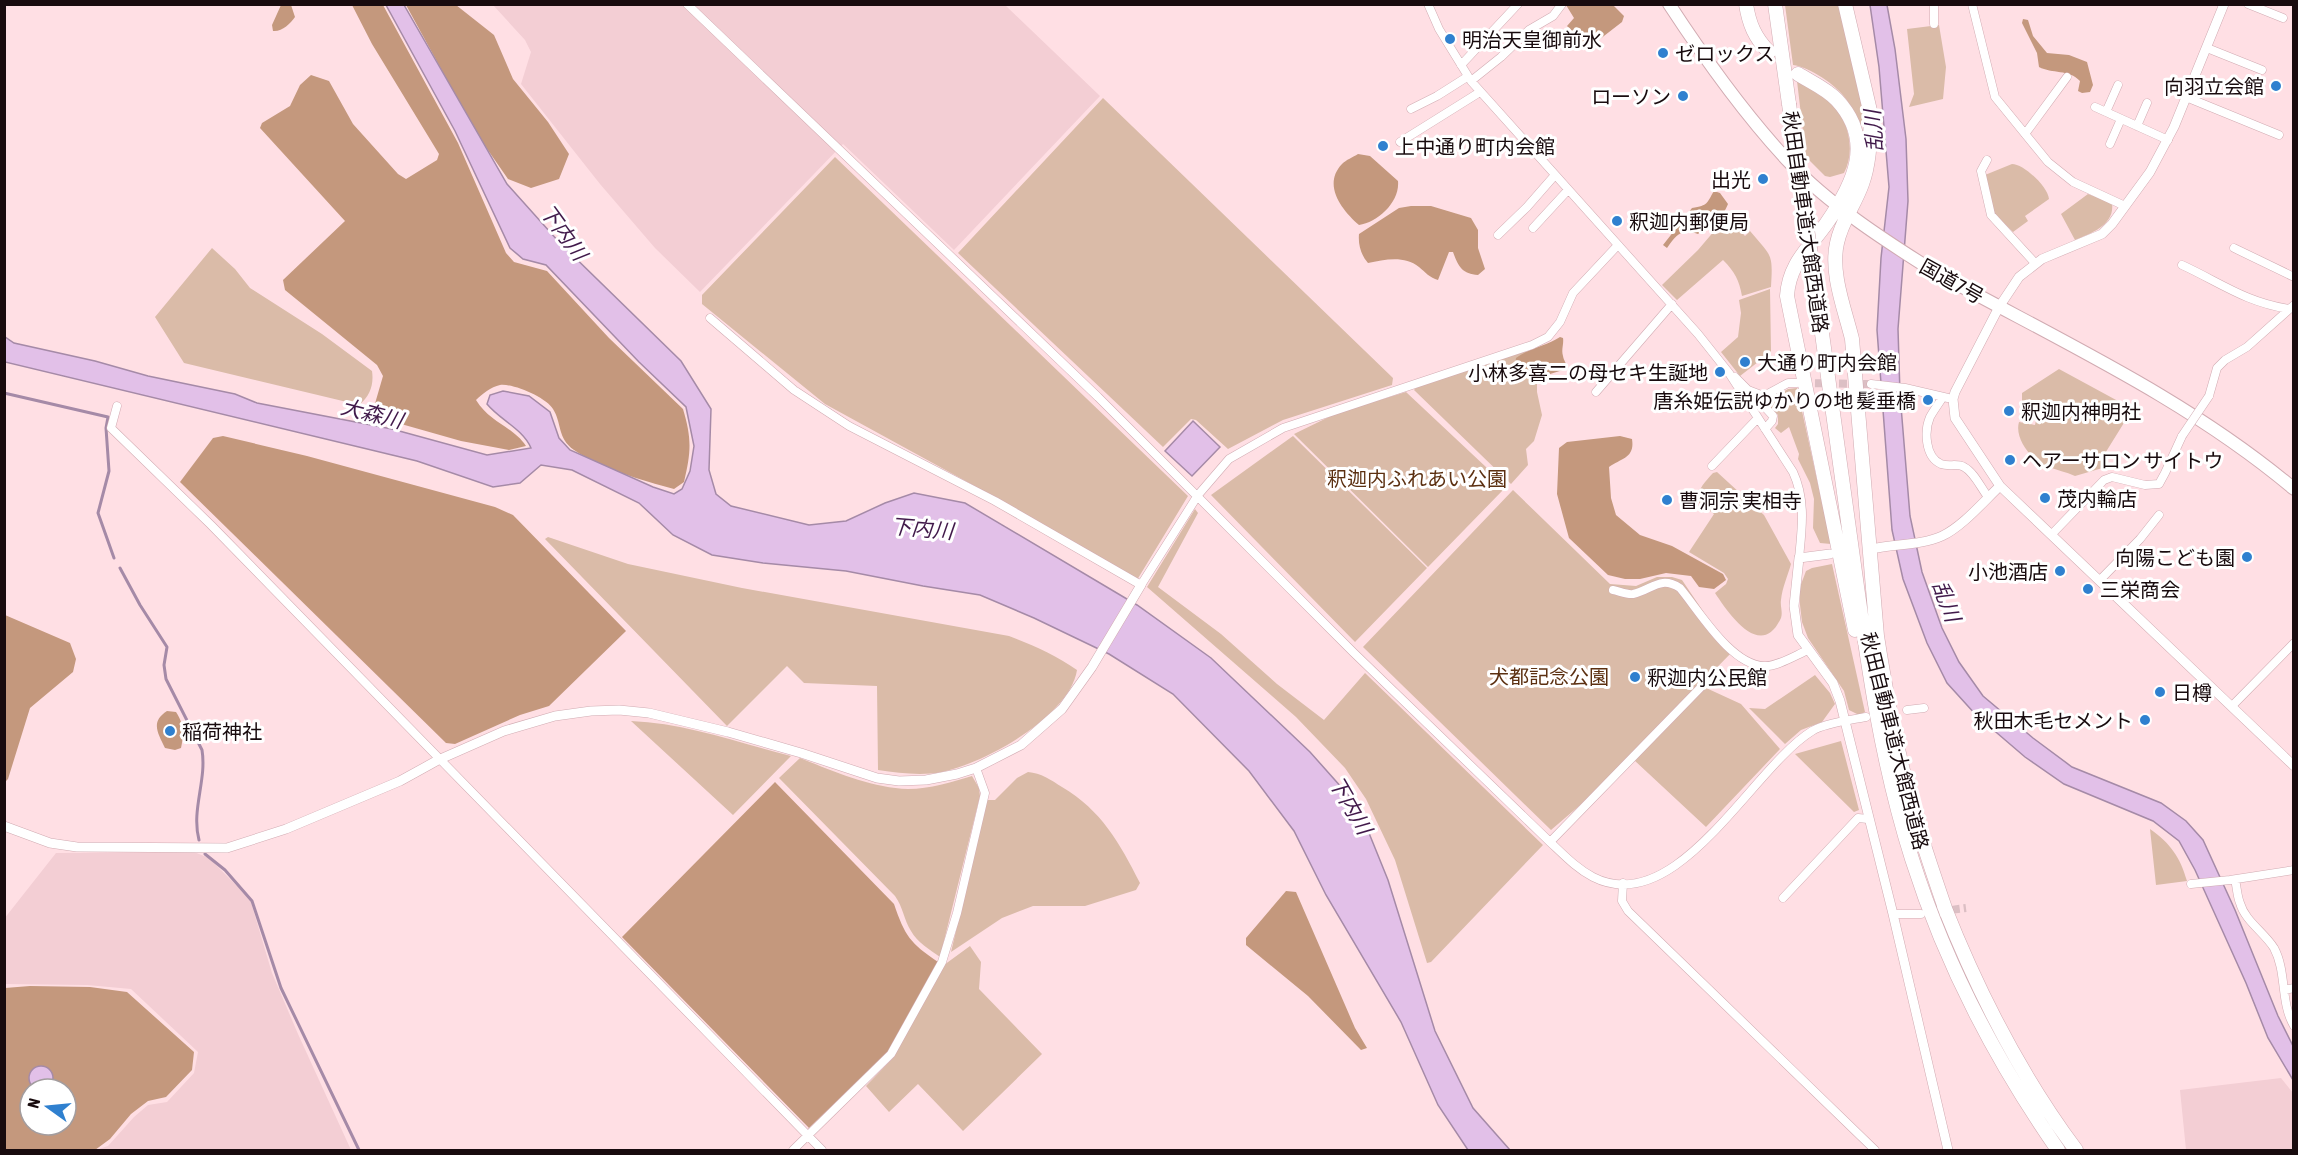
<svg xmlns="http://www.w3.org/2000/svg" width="2298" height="1155" viewBox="0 0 2298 1155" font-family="'Asap Condensed','Noto Sans JP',sans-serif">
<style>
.built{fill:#f3ced4}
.green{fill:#dabba8}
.forest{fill:#c4987d;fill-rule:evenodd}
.water{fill:#e2c0e8;stroke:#a58aa7;stroke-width:1.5}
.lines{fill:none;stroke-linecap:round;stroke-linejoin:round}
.stream{stroke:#a58aa7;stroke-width:3}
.minor-tunnel{stroke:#dcbfc4;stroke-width:8;stroke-dasharray:8 4;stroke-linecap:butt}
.minor-casing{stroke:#d1abb2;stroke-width:9}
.tertiary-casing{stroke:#d1abb2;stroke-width:10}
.trunk-casing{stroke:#d1abb2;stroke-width:14}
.motorway-casing{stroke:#d1abb2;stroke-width:15}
.minor{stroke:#fff;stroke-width:8}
.tertiary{stroke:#fff;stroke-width:9}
.trunk{stroke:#fff;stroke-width:12}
.motorway{stroke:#fff;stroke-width:14}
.minor-bridge-casing{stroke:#d1abb2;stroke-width:9;stroke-linecap:butt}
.motorway-bridge-casing{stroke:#d1abb2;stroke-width:15;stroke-linecap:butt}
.minor-bridge{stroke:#fff;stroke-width:8}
.motorway-bridge{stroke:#fff;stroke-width:14}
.poi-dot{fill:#2f80cf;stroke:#fff;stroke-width:2}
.labels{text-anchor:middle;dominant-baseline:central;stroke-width:6;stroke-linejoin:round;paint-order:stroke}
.poi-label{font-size:20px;fill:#180b0e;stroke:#fff;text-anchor:start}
.street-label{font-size:20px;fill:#180b0e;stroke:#fff}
.park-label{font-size:20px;fill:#5c3011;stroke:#fff}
.water-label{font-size:21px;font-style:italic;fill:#41194a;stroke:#fff}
</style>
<rect width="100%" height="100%" fill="#ffdfe4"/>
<path class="built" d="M493,5H1005L1100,96L954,250L843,144L700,292L655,248L600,184L521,84L531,52L525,40Z
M194,852L209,858L250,899L272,973L298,1034L351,1150H96L108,1146L134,1117L148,1105L167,1102L194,1073L198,1052L131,989L87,985L5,984L4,919L56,853Z
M2281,1078L2293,1093V1150H2186L2180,1090Z"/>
<path class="green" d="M1785,5H1838L1862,104L1864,125H1860C1856,117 1852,107 1846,99C1836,85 1810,67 1793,65Z
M1939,25L1946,67L1943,99L1909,107L1914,94L1907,29Z
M1797,81C1807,87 1818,92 1827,98C1847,115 1857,149 1844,173L1830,177L1825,176L1806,157Z
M1103,98L1393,378L1392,385L1283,420L1228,449L1196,420L1191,419L1163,447L958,253Z
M835,157L1188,496L1137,580L982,490L825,404L702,304V295Z
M2012,164C2024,164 2048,187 2049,199L2025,216L2028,221L2013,232L1991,211L1985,175Z
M2088,194L2112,203C2115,225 2092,233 2075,240L2061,214Z
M1727,216L1745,236L1750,231C1772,257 1773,253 1771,287L1742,296C1739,280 1735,272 1723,260L1677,300L1662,285L1698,250Z
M212,248L235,269L250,288L322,334L372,371C374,384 370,396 360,404L347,402L184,363L155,317Z
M1770,289L1771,352L1740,376L1721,352L1738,337L1741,313L1739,300Z
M1526,351L1537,359V392L1542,415L1534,441L1526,449L1528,465L1511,484L1414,390L1418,385Z
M2059,369L2129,407L2127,418L2104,455L2106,467L2075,476C2066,472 2057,470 2048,467C2032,461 2014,439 2019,422L2035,425L2038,411L2022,407V393Z
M1797,388L1831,544L1820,543L1813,528L1814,499L1810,483L1798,459L1799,454L1789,427L1781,433L1775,428L1778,424V415L1767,404L1768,401L1788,389Z
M1406,392L1503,483V490L1428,567L1294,434L1337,413Z
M1293,436L1427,568L1355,642L1211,495Z
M1717,472L1764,515L1791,564C1788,575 1782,588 1781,600C1780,606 1783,612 1781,618C1761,661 1729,614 1715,593L1726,584L1728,579L1724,573L1689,552L1714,514L1698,502C1697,489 1705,482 1713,473Z
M1513,490L1610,584L1636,586L1657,577H1672L1682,580L1709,620L1734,650L1593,794L1551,830L1363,647Z
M1195,509L1198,513L1158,587L1221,634L1277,684L1324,720L1365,673L1543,845L1431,962L1427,963L1395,860L1366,799L1345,768L1296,717L1147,587Z
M548,537L628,564L742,588L1009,636C1033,645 1056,655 1077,670C1070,716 985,763 942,772C920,776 900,773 878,770L877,686L804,683L787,666L727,726L545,539Z
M1832,564L1865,712L1859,715L1849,710L1844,691L1808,638L1802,622L1800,605V587L1806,571L1812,568Z
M1815,675L1830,693L1835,704L1822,722L1801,730L1785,744L1749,708L1765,709Z
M1704,687L1741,704L1780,749L1706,827L1634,760Z
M631,721C685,723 739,743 791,756L733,815Z
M1841,741L1859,810L1854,812L1795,754Z
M800,758C833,771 871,788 908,789C930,789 952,782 972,776L979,788L980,796L940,957C930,950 917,942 911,931C904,920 903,907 895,896L779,778Z
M1028,772C1041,773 1051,780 1062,787C1102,811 1119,842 1140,883L1136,890L1085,906H1033L1002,918L951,952L987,800H995L1017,778Z
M2150,829C2171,844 2180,857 2187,881L2156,885Z
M970,946L981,962L979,989L1042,1054L963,1131L918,1084L889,1112L866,1086L893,1058L944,965Z"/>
<path class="forest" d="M281,5H291L295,17C290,24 282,32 273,31L272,25Z
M352,5H383L458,143L506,253L514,262L547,271L609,338L683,409C692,439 691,452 684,482L674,489C641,480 602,469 574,450C557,438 562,423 553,409C547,398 513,383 500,385C491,387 482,394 476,400C490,423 514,427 526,446L509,450L461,441L380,418L374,407L383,376L377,365L285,290L283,280L345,221L260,128L262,123L290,106L300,85L311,75L329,81L353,124L398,174L406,179L437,160L439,154L372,44Z
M406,5H456L494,35L513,79L548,122L569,154L559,179L531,188L508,179L476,133Z
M1566,5H1613L1624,16L1622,22L1591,46L1583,42L1567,26L1574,18Z
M2023,19L2028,20L2033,36L2047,53L2069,55L2087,62L2093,85L2090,92L2082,93L2078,91L2080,81C2069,69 2052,74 2039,67L2037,53L2022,23Z
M1358,154L1370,156L1398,181C1400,202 1378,222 1359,225C1342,210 1322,185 1342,164C1346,160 1353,157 1358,154Z
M1714,191L1720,193L1728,204C1722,220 1709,224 1698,234C1681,229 1677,234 1667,248L1663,245L1692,208C1709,205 1706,204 1714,191Z
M1411,206H1431L1471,218L1478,230V248L1485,269L1478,275C1462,274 1458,266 1453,252H1449L1438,280C1430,278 1425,272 1419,267C1404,255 1384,260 1368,263C1361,255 1358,245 1359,234L1399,208Z
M1560,337L1563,338C1564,344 1561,350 1563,356C1564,362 1567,362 1566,369L1547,375L1525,376L1515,364L1516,358C1529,348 1546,346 1560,337Z
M223,436L307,456L495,507L513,515L626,631L549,706L520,715L455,744L446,743L180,482L213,438Z
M1620,436L1632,439C1635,458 1622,458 1609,467L1611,498L1616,515L1640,535L1672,546L1723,574L1726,580L1714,589L1699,587L1691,576L1666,573L1640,579H1625L1608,575L1569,538L1557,494L1559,448L1567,442Z
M5,615L70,643L76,659L73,672L30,708L8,779L5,782Z
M167,711L176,712C184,724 184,734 181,748L175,750L165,748C158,733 150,722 167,711Z
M775,782L894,904C905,936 910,943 938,962L888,1052L809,1128L622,937Z
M1286,891L1296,892L1355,1028L1367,1048L1361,1050L1308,996L1246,945V938Z
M30,986L90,987L127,992L194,1052L192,1070L166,1097L148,1101L131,1114L110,1139L95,1150H5V988ZM30,1089H66V1125H30Z"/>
<path class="water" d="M386,5H404L507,184L559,242L681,361L711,409L709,470L716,494L731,506L809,525L846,521L885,503L914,493L965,503L1137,605L1211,658L1310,752L1358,806L1388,880L1435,1031L1473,1108L1510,1150H1468L1438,1105L1401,1022L1326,895L1294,831L1249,771L1173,694L1109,654L1034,618L980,595L923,586L846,571L763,563L712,555L673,535L639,503L572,470L541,465L520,483L493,487L417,461L5,362V337L14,343L95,361L148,376L235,394L257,403L392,429L487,455L531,448C523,429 500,420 487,404L490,395L503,391L529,396L550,412L559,438L570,450L653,487L674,494L682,489L690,471L694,446L686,407L639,362L546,265L523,259L510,248L455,131Z
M1870,5H1887L1895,49L1906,139L1908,201L1898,329L1900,394L1910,516L1922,572L1942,628L1959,662L1983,696L2033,738L2072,767L2161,803L2186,821L2203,840L2235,910L2278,1016L2293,1046V1080L2268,1038L2246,983L2195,870L2179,841L2153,821L2064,784L2025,757L1976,715L1947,683L1927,643L1903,579L1892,530L1877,330L1881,258L1889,187L1879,67Z
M1193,421L1220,447L1192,476L1165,451Z
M29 1078a12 12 0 1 1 24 0a12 12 0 1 1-24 0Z"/>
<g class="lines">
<path class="stream" d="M4,393L108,417L106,428L109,471L98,513L114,558
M120,568L140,605L167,647L164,665L166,679L202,750C207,780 191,810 199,840
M205,854L225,870L252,901L281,988L359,1150"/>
<path class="minor-tunnel" d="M1803,383L1871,384
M1928,913L1966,908"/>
<defs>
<path id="minor" d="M687,4L1098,397L1354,653L1550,842C1564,855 1576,868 1593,877C1677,920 1752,768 1812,731C1825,723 1851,720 1866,717
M1428,4L1439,29L1471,81L1698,334L1729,373L1793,472C1806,500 1802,528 1799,558
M1934,4V24
M1972,4L1995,97L2048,162L2073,182L2125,206
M2248,4L2283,18
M2207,48L2262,70
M1461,65L1518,4
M1471,81L1501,57L1529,30L1553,16L1562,4
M2186,97L2279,135
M2095,107L2168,140
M1411,109L1437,96L1467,77
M2106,112L2118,85
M2137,126L2147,103
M2025,134L2067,77
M1400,142L1480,92
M2110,144L2121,119
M1987,160L1981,171L1991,215L2035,263
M1533,228L1568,190
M1498,235L1527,207L1555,175
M2234,248L2294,277
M2182,265C2221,283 2245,302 2289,309
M710,318L794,390L849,426L995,501L1141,585L1198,495L1229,459L1283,428L1532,345L1548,337L1560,322L1573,293L1618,245
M1735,377L1748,390L1761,395L1764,406L1773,416L1772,421L1765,429
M1871,384L1905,388L1948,398
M1596,392L1672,304
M2209,396L2217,368L2225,360L2247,347L2294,305
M1762,397L1788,383H1797
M1943,397C1939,403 1934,410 1930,417C1924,431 1925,457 1941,464C1949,467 1957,463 1964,467C1974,472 1981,488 1988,497
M117,406L111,428L211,525L822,1150
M1712,466L1758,418
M2052,534L2104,480L2112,477L2145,485L2159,484L2165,473L2182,436
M2100,580L2140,539L2159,515
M1613,590C1619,591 1627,595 1633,594C1652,590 1660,575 1680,588C1700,612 1731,665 1764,666C1777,667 1796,655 1808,650
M2232,706L2294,643
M1907,710L1924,708
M1550,842L1706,682
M2235,880C2237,887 2237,896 2240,903C2245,921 2264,932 2274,948C2287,972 2280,1002 2294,1026
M1623,883L1622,901L1628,911L1875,1150
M2191,884L2230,880L2294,870
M1783,898L1858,818L1868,819
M1893,914H1921
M2284,990L2294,988
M793,1150L891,1054L942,962L957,913L985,793L976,768"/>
<path id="tertiary" d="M2224,4L2174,127L2150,172L2112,224L2102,234L2042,259L2019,277L1999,307L1955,392L1953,399L1955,418L2000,486L2294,766
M1877,548C1898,544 1922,545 1942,536C1962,527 1984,501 2000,486
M1830,554L1799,558L1794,606L1798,635L1833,683L1840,701L1893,914L1948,1150
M4,826L50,843L77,847L227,848L286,829L400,781L438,760L504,731L555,716L591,711L619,710L649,713L728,732L801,753L877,778L899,781L926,780L957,774L976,768L1021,745L1062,709L1092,667L1141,585"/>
<path id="trunk" d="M1669,4C1705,59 1744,114 1789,162C1828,204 1887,242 1935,272C2058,340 2186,398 2294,489"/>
<path id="motorway" d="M1746,4C1749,24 1755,38 1769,52
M1775,4L1789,104
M1845,4L1871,115C1870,138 1870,162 1862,184C1855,204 1841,222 1837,243C1830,273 1845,310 1852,339L1877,636C1887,700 1899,764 1918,826C1927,856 1937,885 1947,914
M1798,74C1811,82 1827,89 1837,100C1875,141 1854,184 1826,224C1808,249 1789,264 1787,296L1855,630
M1816,290C1829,382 1842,474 1854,565C1868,666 1881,761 1912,859C1945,963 1996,1061 2058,1150
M1944,906C1978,992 2020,1075 2076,1150"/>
</defs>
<use href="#minor" class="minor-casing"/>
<use href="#tertiary" class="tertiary-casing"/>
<use href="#trunk" class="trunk-casing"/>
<use href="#motorway" class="motorway-casing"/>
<use href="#minor" class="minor"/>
<use href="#tertiary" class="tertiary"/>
<use href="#trunk" class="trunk"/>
<use href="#motorway" class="motorway"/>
<defs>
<path id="minor-bridge" d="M2182,436L2209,396"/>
<path id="motorway-bridge" d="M1789,104L1816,290"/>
</defs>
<use href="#minor-bridge" class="minor-bridge-casing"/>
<use href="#motorway-bridge" class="motorway-bridge-casing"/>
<use href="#minor-bridge" class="minor-bridge"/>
<use href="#motorway-bridge" class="motorway-bridge"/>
</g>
<g class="poi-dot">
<circle cx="1450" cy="39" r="6"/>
<circle cx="1663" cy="53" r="6"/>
<circle cx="2276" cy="86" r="6"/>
<circle cx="1683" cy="96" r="6"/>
<circle cx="1383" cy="146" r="6"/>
<circle cx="1763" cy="179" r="6"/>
<circle cx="1617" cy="221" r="6"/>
<circle cx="1745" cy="362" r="6"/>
<circle cx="1720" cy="372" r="6"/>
<circle cx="1928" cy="400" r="6"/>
<circle cx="2009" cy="411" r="6"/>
<circle cx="2010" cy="460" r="6"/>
<circle cx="2045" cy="498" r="6"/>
<circle cx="1667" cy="500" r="6"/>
<circle cx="2247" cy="557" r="6"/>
<circle cx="2060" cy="571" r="6"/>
<circle cx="2088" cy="589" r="6"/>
<circle cx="1635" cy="677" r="6"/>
<circle cx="2160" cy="692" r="6"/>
<circle cx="2145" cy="720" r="6"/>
<circle cx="170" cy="731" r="6"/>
</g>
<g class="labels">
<g class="poi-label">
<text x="1462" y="39">明治天皇御前水</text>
<text x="1675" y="53">ゼロックス</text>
<text x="2264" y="86" text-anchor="end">向羽立会館</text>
<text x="1671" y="96" text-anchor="end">ローソン</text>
<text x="1395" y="146">上中通り町内会館</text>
<text x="1751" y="179" text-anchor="end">出光</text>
<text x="1629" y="221">釈迦内郵便局</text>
<text x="1757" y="362">大通り町内会館</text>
<text x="1708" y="372" text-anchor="end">小林多喜二の母セキ生誕地</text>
<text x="1916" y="400" text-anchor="end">唐糸姫伝説ゆかりの地 髪垂橋</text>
<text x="2021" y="411">釈迦内神明社</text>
<text x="2022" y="460">ヘアーサロン サイトウ</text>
<text x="2057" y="498">茂内輪店</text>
<text x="1679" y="500">曹洞宗 実相寺</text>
<text x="2235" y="557" text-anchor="end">向陽こども園</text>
<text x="2048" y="571" text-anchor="end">小池酒店</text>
<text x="2100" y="589">三栄商会</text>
<text x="1647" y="677">釈迦内公民館</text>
<text x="2172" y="692">日樽</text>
<text x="2133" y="720" text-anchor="end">秋田木毛セメント</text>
<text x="182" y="731">稲荷神社</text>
</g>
<g class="street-label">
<text transform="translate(1806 222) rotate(82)">秋田自動車道;大館西道路</text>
<text transform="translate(1952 281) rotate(29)">国道7号</text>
<text transform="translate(1895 741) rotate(76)">秋田自動車道;大館西道路</text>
</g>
<g class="park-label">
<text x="1417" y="478">釈迦内ふれあい公園</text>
<text x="1549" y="676">犬都記念公園</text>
</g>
<g class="water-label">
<text transform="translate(1873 131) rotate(-94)">乱川</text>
<text transform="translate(564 232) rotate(54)">下内川</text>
<text transform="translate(372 413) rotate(14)">大森川</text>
<text transform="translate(922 528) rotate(5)">下内川</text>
<text transform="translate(1947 601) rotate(69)">乱川</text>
<text transform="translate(1351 805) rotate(60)">下内川</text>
</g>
</g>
<rect width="2298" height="1155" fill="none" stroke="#180b0e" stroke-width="12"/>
<g transform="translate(48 1107) rotate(285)"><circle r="28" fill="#ffffff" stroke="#a39d9f" stroke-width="1.5"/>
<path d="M0-4.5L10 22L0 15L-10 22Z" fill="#2f80cf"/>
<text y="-9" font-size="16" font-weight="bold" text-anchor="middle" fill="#180b0e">N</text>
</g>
</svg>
